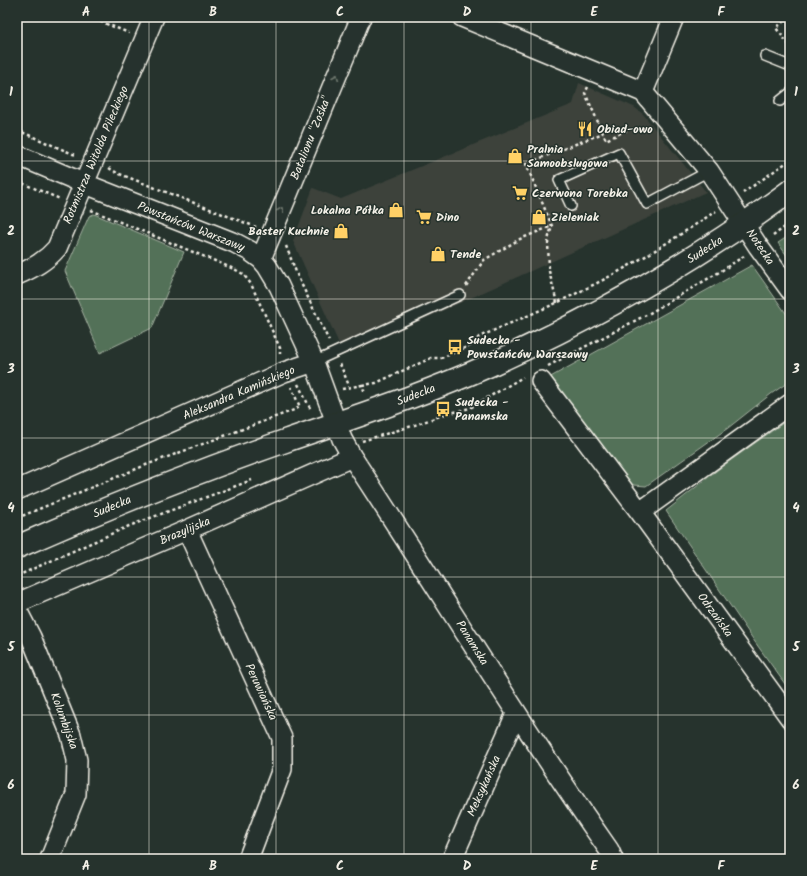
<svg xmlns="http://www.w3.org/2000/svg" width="807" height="876" viewBox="0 0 807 876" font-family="Kalam,sans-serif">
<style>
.built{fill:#3c423b}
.green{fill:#537159;stroke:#a4b1a0}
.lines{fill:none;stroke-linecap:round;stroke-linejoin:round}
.lane-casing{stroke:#f4f1e8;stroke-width:12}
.street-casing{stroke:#f4f1e8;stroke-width:22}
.secondary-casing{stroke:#f4f1e8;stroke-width:25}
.path{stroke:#f4f1e8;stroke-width:2.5;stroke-dasharray:3 3;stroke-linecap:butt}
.lane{stroke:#26332d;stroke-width:9}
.street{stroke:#26332d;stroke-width:19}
.secondary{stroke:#26332d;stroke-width:22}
.oneway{stroke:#6e766e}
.grid{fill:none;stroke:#f4f1e8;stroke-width:1;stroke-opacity:0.55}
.labels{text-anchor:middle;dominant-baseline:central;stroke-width:3;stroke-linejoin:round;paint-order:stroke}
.poi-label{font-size:12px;font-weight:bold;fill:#f4f1e8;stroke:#26332d;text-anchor:start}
.street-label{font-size:12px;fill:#f4f1e8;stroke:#26332d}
.neatline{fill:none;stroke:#f4f1e8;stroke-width:1.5}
.grid-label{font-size:13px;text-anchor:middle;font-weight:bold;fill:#f4f1e8}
</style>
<rect width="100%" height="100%" fill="#26332d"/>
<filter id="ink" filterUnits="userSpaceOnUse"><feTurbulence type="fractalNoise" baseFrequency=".025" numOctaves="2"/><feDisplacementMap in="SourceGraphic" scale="8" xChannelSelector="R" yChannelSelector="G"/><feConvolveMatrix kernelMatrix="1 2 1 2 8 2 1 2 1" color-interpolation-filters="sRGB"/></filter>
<g filter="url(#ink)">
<path class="built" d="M579,83L634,107L643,114L706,192L344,355L293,241L313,188L341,199L573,104Z"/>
<path class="green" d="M94,214L184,252L152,328L100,353L65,271L89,216Z
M790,235V260L778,243Z
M752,265L790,319V381L771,394L728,428L646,486L623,484L547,379Z
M790,418V691L755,642L666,511L720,468Z"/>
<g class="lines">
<defs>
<path id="lane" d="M765,56L790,66
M780,101L790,93
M571,206L559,180L619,153L647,204L709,171
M314,362L460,295"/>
<path id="street" d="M462,17L643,92L709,171L758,246L790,290
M643,92L674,17
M17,155L83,183L235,243L250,251L261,259L267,266L279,286L314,362L342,439L352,457C438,588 519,722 609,850L613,859
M261,259L361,17
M17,275C33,268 46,261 57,248L154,17
M541,381L640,512
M790,404L640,512L790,718
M17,490L284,372L314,362
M187,530L282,738V769L248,859
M17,603L187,530L352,457
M17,610L31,637L71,735L77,760L76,794L50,859
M452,859L516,714"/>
<path id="secondary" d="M17,547C105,508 194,473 285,441C354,417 423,395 490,365C596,317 697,260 790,191"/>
</defs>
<use href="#lane" class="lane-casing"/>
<use href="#street" class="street-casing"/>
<use href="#secondary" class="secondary-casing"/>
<path class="path" d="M89,17L129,33
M789,17L776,28L790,46
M588,87L585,93L606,140L629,129
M17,130L73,154L78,155
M109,168L117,173L256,227
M17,181L60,199
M743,193L790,160
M91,210L215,261L236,270L243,274L251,284L280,348V354
M773,236L790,223
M286,246L298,277L329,341
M466,286L484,260L520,239L552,226
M557,303L549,271L548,240L552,226L526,164L603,133
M340,364L350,388
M548,366L648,314L721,271L744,256
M298,384L311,410
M362,385L376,383L431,358H441L472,345L479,337C515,321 552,306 587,288C632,266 674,239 716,211
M342,389L362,385L365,393
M362,441L412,426L443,415L470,408L523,377
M17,518L146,465L294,410L300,407L291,387
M17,576L129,526L252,480"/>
<use href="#lane" class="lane"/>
<use href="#street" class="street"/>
<use href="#secondary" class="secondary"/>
</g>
<defs><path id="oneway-chevron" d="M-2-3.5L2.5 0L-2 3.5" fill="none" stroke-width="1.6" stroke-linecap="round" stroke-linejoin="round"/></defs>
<g class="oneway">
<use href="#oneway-chevron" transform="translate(336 77) rotate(-67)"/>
<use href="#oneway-chevron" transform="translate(281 210) rotate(-68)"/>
</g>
</g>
<path class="grid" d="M149,17V859M276,17V859M404,17V859M531,17V859M658,17V859M17,161H790M17,299H790M17,438H790M17,577H790M17,715H790"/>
<defs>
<symbol id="restaurant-bare" viewBox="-9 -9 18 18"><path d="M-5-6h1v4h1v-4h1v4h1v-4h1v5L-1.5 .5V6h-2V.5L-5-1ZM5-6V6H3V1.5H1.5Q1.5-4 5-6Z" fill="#ffd166" stroke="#26332d" stroke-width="2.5" paint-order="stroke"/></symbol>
<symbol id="shop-bare" viewBox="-9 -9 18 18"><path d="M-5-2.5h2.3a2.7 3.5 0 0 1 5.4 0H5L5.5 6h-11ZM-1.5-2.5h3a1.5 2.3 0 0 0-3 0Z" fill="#ffd166" stroke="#26332d" stroke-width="2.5" paint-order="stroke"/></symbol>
<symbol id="supermarket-bare" viewBox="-9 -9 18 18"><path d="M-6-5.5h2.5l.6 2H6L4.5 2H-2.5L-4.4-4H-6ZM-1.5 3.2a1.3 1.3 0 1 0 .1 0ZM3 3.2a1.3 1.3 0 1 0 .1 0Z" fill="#ffd166" stroke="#26332d" stroke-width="2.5" paint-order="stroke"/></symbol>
<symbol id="bus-bare" viewBox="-9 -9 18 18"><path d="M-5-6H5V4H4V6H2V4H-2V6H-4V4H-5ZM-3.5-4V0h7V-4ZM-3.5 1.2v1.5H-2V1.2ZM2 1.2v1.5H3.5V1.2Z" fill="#ffd166" stroke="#26332d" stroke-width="2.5" paint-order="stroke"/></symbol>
</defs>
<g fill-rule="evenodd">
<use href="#restaurant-bare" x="574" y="118" width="22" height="22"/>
<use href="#shop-bare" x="504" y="145" width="22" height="22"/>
<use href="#supermarket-bare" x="509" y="182" width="22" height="22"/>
<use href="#shop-bare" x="385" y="199" width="22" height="22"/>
<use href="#supermarket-bare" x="413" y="206" width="22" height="22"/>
<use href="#shop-bare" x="528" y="206" width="22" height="22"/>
<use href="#shop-bare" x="330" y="220" width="22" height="22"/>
<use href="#shop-bare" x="427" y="243" width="22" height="22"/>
<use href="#bus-bare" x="444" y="336" width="22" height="22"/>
<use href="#bus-bare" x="432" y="398" width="22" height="22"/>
</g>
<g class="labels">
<g class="poi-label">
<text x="597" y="129">Obiad-owo</text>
<text x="527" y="149">Pralnia<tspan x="527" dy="14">Samoobslugowa</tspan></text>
<text x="532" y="193">Czerwona Torebka</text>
<text x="384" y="210" text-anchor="end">Lokalna Półka</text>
<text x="436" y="217">Dino</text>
<text x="551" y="217">Zieleniak</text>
<text x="329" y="231" text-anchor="end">Baster Kuchnie</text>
<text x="450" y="254">Tende</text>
<text x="467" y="340">Sudecka -<tspan x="467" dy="14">Powstańców Warszawy</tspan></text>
<text x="455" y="402">Sudecka -<tspan x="455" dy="14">Panamska</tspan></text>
</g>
<g class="street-label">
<text transform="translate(311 138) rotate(-68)">Batalionu "Zośka"</text>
<text transform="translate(96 155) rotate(-67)">Rotmistrza Witolda Pileckiego</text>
<text transform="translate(191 227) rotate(22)">Powstańców Warszawy</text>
<text transform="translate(760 247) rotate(56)">Notecka</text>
<text transform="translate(705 250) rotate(-33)">Sudecka</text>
<text transform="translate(239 393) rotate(-23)">Aleksandra Kamińskiego</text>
<text transform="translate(416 395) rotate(-21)">Sudecka</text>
<text transform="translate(112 507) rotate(-23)">Sudecka</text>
<text transform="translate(185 531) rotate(-23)">Brazylijska</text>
<text transform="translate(715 615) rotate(54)">Odrzańska</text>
<text transform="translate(472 643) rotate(58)">Panamska</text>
<text transform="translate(261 692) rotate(65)">Peruwiańska</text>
<text transform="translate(64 721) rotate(70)">Kolumbijska</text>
<text transform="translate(484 786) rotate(-66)">Meksykańska</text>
</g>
</g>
<rect width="807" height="876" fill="none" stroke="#26332d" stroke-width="44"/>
<rect x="22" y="22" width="763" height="832" class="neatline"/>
<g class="grid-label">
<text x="86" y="16">A</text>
<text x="213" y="16">B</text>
<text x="340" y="16">C</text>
<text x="467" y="16">D</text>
<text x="594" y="16">E</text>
<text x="721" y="16">F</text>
<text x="11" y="96">1</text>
<text x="796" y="96">1</text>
<text x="11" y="235">2</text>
<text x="796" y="235">2</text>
<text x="11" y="373">3</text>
<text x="796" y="373">3</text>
<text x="11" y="512">4</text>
<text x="796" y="512">4</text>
<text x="11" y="651">5</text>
<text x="796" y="651">5</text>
<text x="11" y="789">6</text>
<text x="796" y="789">6</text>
<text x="86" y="870">A</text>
<text x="213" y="870">B</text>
<text x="340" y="870">C</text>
<text x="467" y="870">D</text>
<text x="594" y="870">E</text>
<text x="721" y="870">F</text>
</g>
</svg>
